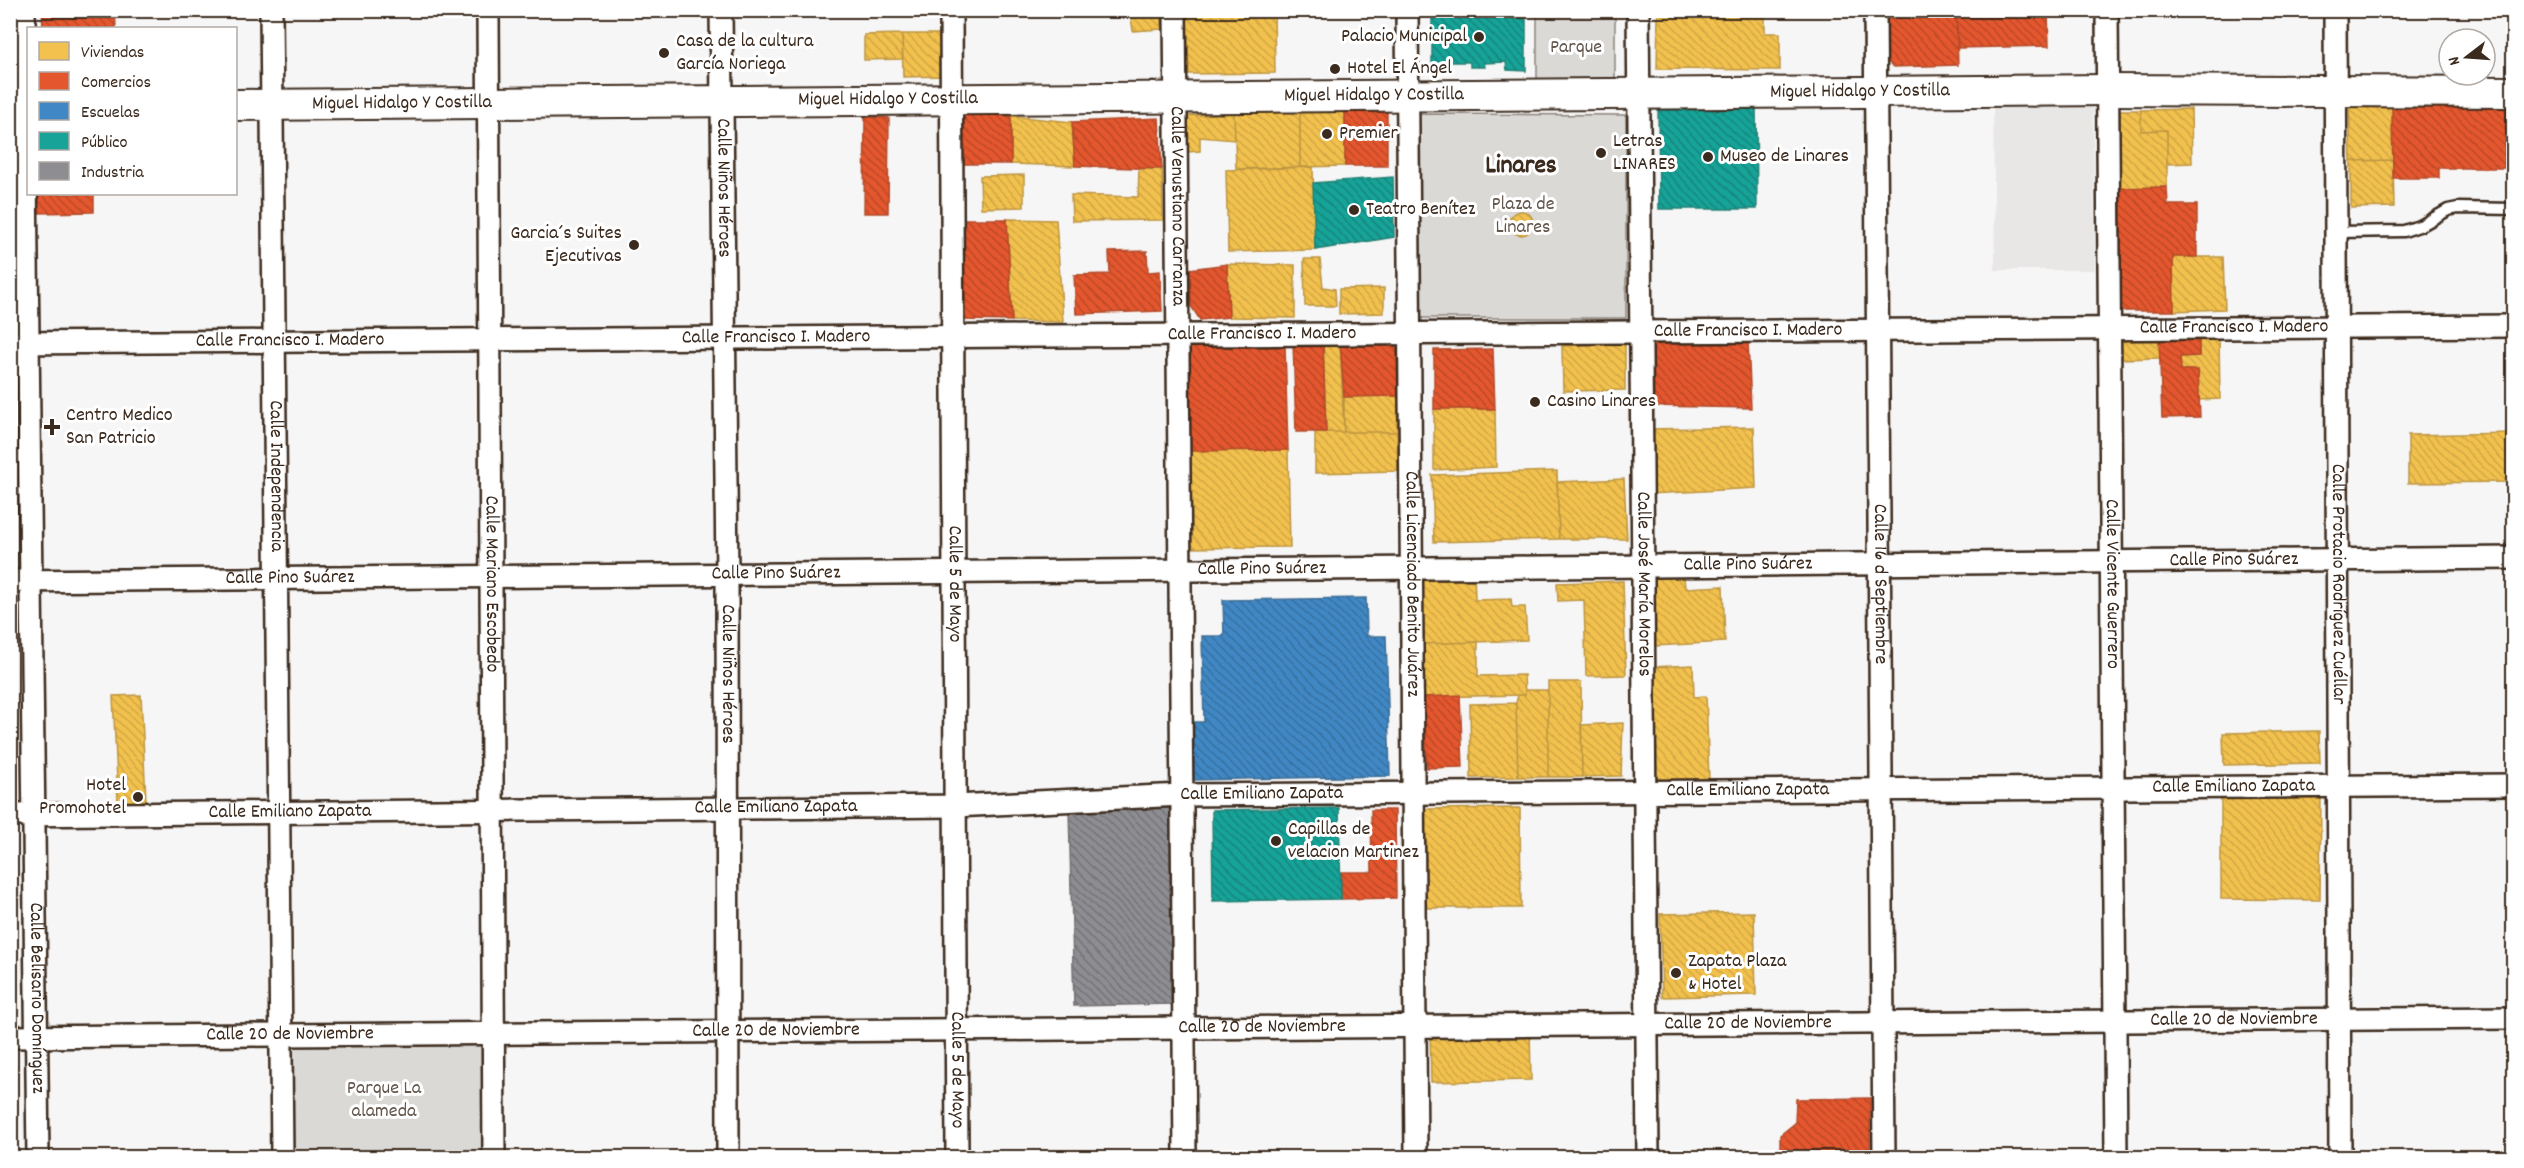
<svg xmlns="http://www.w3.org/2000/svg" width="2524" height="1168" viewBox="0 0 2524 1168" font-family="Dekko,sans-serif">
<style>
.built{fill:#e9e7e6}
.green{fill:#dbd9d6;stroke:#8b827a;stroke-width:1.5}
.homes{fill:url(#homes-back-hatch);stroke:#bb9440;stroke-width:1.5}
.shops{fill:url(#shops-back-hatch);stroke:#b14a29;stroke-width:1.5}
.schools{fill:url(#schools-back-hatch);stroke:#3e6c93;stroke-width:1.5}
.public{fill:url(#public-back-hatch);stroke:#227f73;stroke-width:1.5}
.industry{fill:url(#industry-back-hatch);stroke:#746f6f;stroke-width:1.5}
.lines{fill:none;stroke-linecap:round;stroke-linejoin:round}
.lane-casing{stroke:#3b2a1e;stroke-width:15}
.street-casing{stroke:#3b2a1e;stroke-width:26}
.secondary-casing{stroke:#3b2a1e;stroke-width:34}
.lane{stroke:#fff;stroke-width:10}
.street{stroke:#fff;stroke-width:21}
.secondary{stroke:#fff;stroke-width:30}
.poi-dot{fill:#3b2a1e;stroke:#fff;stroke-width:2}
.labels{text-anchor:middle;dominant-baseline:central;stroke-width:6;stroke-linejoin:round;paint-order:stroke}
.poi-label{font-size:20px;fill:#3b2a1e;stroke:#fff;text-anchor:start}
.park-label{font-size:20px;fill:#63564c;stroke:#fff}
.street-label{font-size:20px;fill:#3b2a1e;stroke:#fff}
.district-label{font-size:26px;font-weight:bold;fill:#3b2a1e;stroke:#fff}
</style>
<defs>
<pattern id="homes-back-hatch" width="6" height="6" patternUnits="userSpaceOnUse" patternTransform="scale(1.5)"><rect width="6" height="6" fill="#f2c14e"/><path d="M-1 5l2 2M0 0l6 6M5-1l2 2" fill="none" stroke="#d0a644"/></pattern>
<pattern id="shops-back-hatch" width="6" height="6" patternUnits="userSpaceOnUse" patternTransform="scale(1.5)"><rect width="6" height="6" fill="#e4572e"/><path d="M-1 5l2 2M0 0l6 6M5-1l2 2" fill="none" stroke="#ba4827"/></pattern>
<pattern id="schools-back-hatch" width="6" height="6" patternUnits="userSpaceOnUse" patternTransform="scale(1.5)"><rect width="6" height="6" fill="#3f88c5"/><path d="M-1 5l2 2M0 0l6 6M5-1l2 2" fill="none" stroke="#366f9f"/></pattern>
<pattern id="public-back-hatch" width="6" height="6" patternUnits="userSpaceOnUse" patternTransform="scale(1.5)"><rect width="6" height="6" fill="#17a398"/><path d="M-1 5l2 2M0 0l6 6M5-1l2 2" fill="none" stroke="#16857b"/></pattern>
<pattern id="industry-back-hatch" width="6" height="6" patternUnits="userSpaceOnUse" patternTransform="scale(1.5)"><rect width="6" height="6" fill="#8d8d92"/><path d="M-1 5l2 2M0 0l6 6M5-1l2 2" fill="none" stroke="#747377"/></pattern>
</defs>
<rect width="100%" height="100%" fill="#f7f6f6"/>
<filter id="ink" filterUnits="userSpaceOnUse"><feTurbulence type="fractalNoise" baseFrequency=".0167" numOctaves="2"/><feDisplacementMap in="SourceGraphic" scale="12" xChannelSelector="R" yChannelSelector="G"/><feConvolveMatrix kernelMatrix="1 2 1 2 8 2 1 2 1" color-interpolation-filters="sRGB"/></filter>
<g filter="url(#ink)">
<path class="built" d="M2093,103L2095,270H1995L1993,104Z"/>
<path class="green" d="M1537,11H1615V86L1537,85Z
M1419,114L1626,115V318H1419Z
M282,1042L484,1043L485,1157H284Z"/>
<path class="homes" d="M1130,10H1161L1162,29L1133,31Z
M1187,10H1274L1275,73L1189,74Z
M1658,13L1765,14V33H1780V70L1657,69Z
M902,34H943L944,76L903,77Z
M902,34L903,59L864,60V35Z
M2349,105H2392L2393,160L2351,161Z
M1300,108H1345V166L1300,167Z
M1300,108V167L1236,169L1234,113Z
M2191,109L2192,163L2167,164V130L2141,131V110Z
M2115,110H2141V131L2167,130V187L2116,188Z
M1234,113L1235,140L1200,137V151L1187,152L1185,116Z
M1011,116L1072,122L1075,166L1011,164Z
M2393,160L2394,207L2351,208V161Z
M1313,167L1315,250L1228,252L1226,170Z
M1139,169H1162L1163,220L1072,221L1071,195L1138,197Z
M1024,175V207L981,208L980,176Z
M1509 223a12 12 0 1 1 24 0a12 12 0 1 1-24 0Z
M1007,219L1056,220L1063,322L1012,321Z
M2173,257H2223L2225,309L2174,311Z
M1304,259H1320L1323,287L1335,289L1336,306H1305Z
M1227,264L1295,265V318L1229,317Z
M1384,288V313L1339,314V289Z
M2219,337L2220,399L2199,400L2198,370H2181L2180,357L2199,356V338Z
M2159,339L2160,358L2119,359V340Z
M1340,340L1344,432H1326L1323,341Z
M1625,343V390L1563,391L1562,346Z
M1398,396L1397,432H1344V397Z
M1434,409H1495L1496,467L1434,470Z
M1754,427L1756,488L1650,494L1649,429Z
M1315,432H1397L1398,471L1315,473Z
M2514,433V482L2408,483V435Z
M1288,450L1290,547L1189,548L1188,451Z
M1557,471L1559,539L1434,542L1432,475Z
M1624,479L1627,539H1559L1557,482Z
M1683,567L1685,588L1723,586L1725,642L1655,646L1650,568Z
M1474,571L1475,600L1511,599L1512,607H1525L1527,640L1422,644L1419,573Z
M1623,581L1626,675L1586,676L1584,600L1558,601L1557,583Z
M1478,642V676L1524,675L1525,695L1424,697L1422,644Z
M1693,665L1694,697L1706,696L1709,781L1655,783L1651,667Z
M1548,682H1581L1582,777H1548Z
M1525,690H1548V777H1518L1516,703L1518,695H1525Z
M141,695L146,801L118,802L113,696Z
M1516,703L1518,777L1471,778L1470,704Z
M1623,723L1621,776L1582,777L1581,725Z
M2319,731L2320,763L2224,765L2223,733Z
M2221,796L2321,797L2320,900L2221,899Z
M1520,808L1521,908H1425L1423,809Z
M1754,912L1756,995L1662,997L1660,914Z
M1530,1026L1531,1080L1431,1082L1430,1028Z"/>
<path class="shops" d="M42,10H115L116,28H43Z
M1886,10H1956L1958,65L1894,67L1885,60Z
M1956,10H2048L2049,46L1958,48Z
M2514,104V168H2439V178H2393L2392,105Z
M1345,108H1387V166H1345Z
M958,112L1011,116V164H958Z
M865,117L889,118L888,213H864Z
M1159,118L1162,169L1075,166L1072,122Z
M2167,187L2168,205H2197V257H2173L2174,311H2117L2116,188Z
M37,194H94V212L37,213Z
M962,219H1007L1012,321L963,320Z
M1147,251L1148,272L1160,271L1162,311L1076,314L1074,275L1110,274L1109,252Z
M1227,264L1229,317L1200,320L1191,306L1190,269Z
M2199,338V356L2180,357L2181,370H2198L2200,417L2162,418L2159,339Z
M1389,339L1397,349L1398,396L1344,397L1340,340Z
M1323,341L1326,432H1296L1293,342Z
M1748,341L1751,408L1651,406L1649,343Z
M1285,345L1288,450L1188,451L1187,346Z
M1493,349L1495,409H1434V350Z
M1460,695L1463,767L1427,768L1424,697Z
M1371,810H1395L1396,898L1341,899V872H1372Z
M1870,1098V1158H1780V1135L1795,1123L1796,1099Z"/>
<path class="schools" d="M1366,598L1367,636H1386L1390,776L1192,780L1190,722H1204L1202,636H1224L1223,600Z"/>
<path class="public" d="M1526,11V71L1507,70L1506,62L1484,63L1485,67H1470V62H1449V68H1432V12Z
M1756,105L1757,209H1659L1658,106Z
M1393,177L1394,237L1315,250L1313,183Z
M1339,808L1341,899L1213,901L1212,810Z"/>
<path class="industry" d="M1170,808L1175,1004L1074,1006L1069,810Z"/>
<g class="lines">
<defs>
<path id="lane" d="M2338,232L2404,231L2422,225L2448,210L2458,208L2514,209"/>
<g id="street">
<path id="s1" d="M24,10L38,1158"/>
<path id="s2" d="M271,10L282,1158"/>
<path id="s3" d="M488,10L494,1158"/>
<path id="s4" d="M721,10L727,575L728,1158"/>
<path id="s5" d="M951,10L957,1158"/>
<path id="s6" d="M1175,10L1185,1158"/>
<path id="s7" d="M1407,10L1416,1158"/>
<path id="s8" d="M1638,10L1648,1158"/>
<path id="s9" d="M1875,10L1884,1158"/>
<path id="s10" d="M2107,10L2116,1158"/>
<path id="s11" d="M2335,10L2340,1158"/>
<path id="s12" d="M10,343L2514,326"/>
<path id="s13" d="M10,581L2514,558"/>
<path id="s14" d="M10,815L955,806L1182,795L2514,785"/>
<path id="s15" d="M10,1037L2514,1018"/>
</g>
<g id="secondary">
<path d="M10,103H28"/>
<path id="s16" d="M236,105L2107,90L2514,92"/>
</g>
</defs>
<use href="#lane" class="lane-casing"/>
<use href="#street" class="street-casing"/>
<use href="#secondary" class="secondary-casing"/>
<use href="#lane" class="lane"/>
<use href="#street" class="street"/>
<use href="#secondary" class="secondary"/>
</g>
</g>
<g class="poi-dot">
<circle cx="1479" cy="37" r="6"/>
<circle cx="664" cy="53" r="6"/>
<circle cx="1335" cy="69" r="6"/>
<circle cx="1327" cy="134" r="6"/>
<circle cx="1601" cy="153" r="6"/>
<circle cx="1708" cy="157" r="6"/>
<circle cx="1354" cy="210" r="6"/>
<circle cx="634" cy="245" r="6"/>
<circle cx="1535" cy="402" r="6"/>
<path d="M49 418h6v6h6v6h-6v6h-6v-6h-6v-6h6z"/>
<circle cx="138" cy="797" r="6"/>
<circle cx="1276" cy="841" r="6"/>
<circle cx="1676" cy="973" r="6"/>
</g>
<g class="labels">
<g class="poi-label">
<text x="1467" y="37" text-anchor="end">Palacio Municipal</text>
<text x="676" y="42">Casa de la cultura<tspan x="676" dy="23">García Noriega</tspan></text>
<text x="1347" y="69">Hotel El Ángel</text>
<text x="1339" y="134">Premier</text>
<text x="1613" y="142">Letras<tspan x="1613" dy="23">LINARES</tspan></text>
<text x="1720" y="157">Museo de Linares</text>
<text x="1366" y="210">Teatro Benítez</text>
<text x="622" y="234" text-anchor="end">Garcia´s Suites<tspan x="622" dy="23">Ejecutivas</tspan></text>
<text x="1547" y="402">Casino Linares</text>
<text x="66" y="416">Centro Medico<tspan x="66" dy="23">San Patricio</tspan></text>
<text x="126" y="786" text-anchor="end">Hotel<tspan x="126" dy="23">Promohotel</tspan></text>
<text x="1288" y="830">Capillas de<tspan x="1288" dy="23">velacion Martinez</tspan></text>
<text x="1688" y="962">Zapata Plaza<tspan x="1688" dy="23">&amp; Hotel</tspan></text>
</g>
<g class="park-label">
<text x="1576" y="48">Parque</text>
<text x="1523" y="205">Plaza de<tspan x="1523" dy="23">Linares</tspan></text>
<text x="384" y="1089">Parque La<tspan x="384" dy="23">alameda</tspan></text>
</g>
<g class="street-label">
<text stroke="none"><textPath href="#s16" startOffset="1624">Miguel Hidalgo Y Costilla</textPath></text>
<text stroke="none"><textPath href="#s16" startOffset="1138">Miguel Hidalgo Y Costilla</textPath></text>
<text stroke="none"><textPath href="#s16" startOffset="652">Miguel Hidalgo Y Costilla</textPath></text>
<text stroke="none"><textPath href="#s16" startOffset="166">Miguel Hidalgo Y Costilla</textPath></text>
<text stroke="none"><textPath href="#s4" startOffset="178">Calle Niños Héroes</textPath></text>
<text stroke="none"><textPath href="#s6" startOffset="196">Calle Venustiano Carranza</textPath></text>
<text stroke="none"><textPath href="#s12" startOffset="2224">Calle Francisco I. Madero</textPath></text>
<text stroke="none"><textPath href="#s12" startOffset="1738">Calle Francisco I. Madero</textPath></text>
<text stroke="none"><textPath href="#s12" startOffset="1252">Calle Francisco I. Madero</textPath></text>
<text stroke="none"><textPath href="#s12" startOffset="766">Calle Francisco I. Madero</textPath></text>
<text stroke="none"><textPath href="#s12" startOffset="280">Calle Francisco I. Madero</textPath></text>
<text stroke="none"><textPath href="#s2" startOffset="466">Calle Independencia</textPath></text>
<text stroke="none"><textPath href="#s13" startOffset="2224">Calle Pino Suárez</textPath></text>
<text stroke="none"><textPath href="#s13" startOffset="1738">Calle Pino Suárez</textPath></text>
<text stroke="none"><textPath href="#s13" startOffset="1252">Calle Pino Suárez</textPath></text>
<text stroke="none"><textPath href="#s13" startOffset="766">Calle Pino Suárez</textPath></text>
<text stroke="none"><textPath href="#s13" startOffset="280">Calle Pino Suárez</textPath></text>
<text stroke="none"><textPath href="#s3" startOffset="574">Calle Mariano Escobedo</textPath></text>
<text stroke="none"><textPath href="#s5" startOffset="574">Calle 5 de Mayo</textPath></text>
<text stroke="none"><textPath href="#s7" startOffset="574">Calle Licenciado Benito Juárez</textPath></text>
<text stroke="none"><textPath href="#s8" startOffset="574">Calle José María Morelos</textPath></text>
<text stroke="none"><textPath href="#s9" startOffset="574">Calle 16 d Septiembre</textPath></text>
<text stroke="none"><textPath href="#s10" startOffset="574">Calle Vicente Guerrero</textPath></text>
<text stroke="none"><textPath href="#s11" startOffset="574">Calle Protacio Rodríguez Cuéllar</textPath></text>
<text stroke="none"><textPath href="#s4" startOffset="664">Calle Niños Héroes</textPath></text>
<text stroke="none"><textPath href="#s14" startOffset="2224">Calle Emiliano Zapata</textPath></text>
<text stroke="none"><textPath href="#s14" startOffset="1738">Calle Emiliano Zapata</textPath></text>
<text stroke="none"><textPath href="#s14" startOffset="1252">Calle Emiliano Zapata</textPath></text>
<text stroke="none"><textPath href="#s14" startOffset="766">Calle Emiliano Zapata</textPath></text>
<text stroke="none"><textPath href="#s14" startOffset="280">Calle Emiliano Zapata</textPath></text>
<text stroke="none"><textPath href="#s1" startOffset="988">Calle Belisario Domínguez</textPath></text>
<text stroke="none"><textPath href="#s15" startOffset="2224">Calle 20 de Noviembre</textPath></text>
<text stroke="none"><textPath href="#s15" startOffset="1738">Calle 20 de Noviembre</textPath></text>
<text stroke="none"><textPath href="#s15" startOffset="1252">Calle 20 de Noviembre</textPath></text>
<text stroke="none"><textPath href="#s15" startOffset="766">Calle 20 de Noviembre</textPath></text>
<text stroke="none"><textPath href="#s15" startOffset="280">Calle 20 de Noviembre</textPath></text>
<text stroke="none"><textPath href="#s5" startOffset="1060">Calle 5 de Mayo</textPath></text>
</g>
<g class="district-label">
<text x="1521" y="166">Linares</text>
</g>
</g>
<rect width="2524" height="1168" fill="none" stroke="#fff" stroke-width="36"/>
<rect x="18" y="18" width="2488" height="1132" fill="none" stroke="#3b2a1e" stroke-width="2" filter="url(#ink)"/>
<rect x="27" y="27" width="210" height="168" fill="#ffffff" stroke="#b1aaa5" stroke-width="1.5"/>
<rect x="39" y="42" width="30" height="18" fill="#f2c14e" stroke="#b1aaa5" stroke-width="1.5"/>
<text x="81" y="57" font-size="18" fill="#3b2a1e">Viviendas</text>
<rect x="39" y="72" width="30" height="18" fill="#e4572e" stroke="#b1aaa5" stroke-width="1.5"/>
<text x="81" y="87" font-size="18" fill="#3b2a1e">Comercios</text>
<rect x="39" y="102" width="30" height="18" fill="#3f88c5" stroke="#b1aaa5" stroke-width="1.5"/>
<text x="81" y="117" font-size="18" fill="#3b2a1e">Escuelas</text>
<rect x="39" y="132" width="30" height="18" fill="#17a398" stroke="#b1aaa5" stroke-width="1.5"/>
<text x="81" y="147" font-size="18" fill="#3b2a1e">Público</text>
<rect x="39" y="162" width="30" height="18" fill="#8d8d92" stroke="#b1aaa5" stroke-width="1.5"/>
<text x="81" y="177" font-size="18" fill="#3b2a1e">Industria</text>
<g transform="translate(2467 57) rotate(253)"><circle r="28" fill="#ffffff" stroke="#b1aaa5" stroke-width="1.5"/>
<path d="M0-4.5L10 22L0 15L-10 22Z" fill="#3b2a1e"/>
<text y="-9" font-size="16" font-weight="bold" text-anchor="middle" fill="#3b2a1e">N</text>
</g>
</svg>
